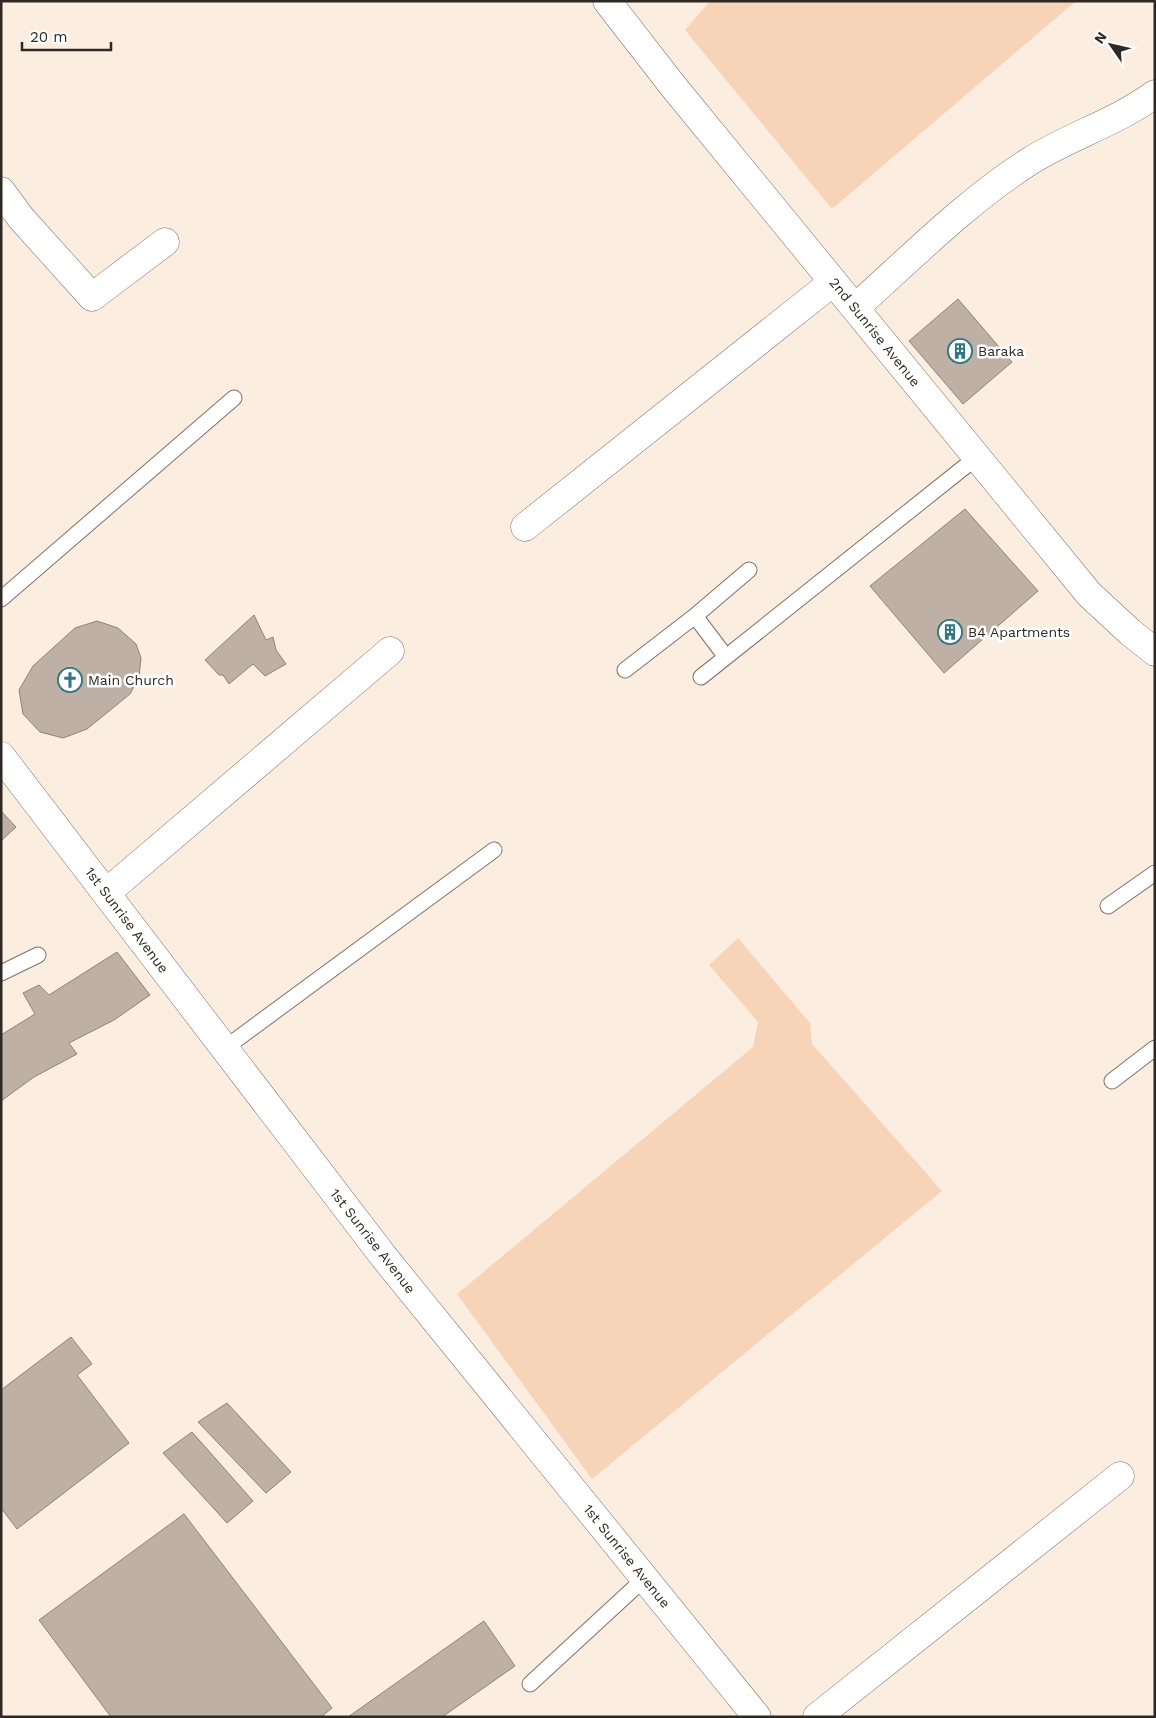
<svg xmlns="http://www.w3.org/2000/svg" width="1156" height="1718" viewBox="0 0 1156 1718" font-family="'Work Sans',sans-serif">
<style>
.green{fill:#f7d4b7}
.building{fill:#beb0a5;stroke:#8f8278}
.lines{fill:none;stroke-linecap:round;stroke-linejoin:round}
.service-casing{stroke:#7f7268;stroke-width:17}
.minor-casing{stroke:#7f7268;stroke-width:29}
.service{stroke:#fff;stroke-width:15}
.minor{stroke:#fff;stroke-width:28}
.labels{text-anchor:middle;dominant-baseline:central;stroke-width:5;stroke-linejoin:round;paint-order:stroke}
.street-label{font-size:14px;fill:#2f2925;stroke:#fff}
.poi-label{font-size:14px;fill:#2f2925;stroke:#fff;text-anchor:start}
</style>
<rect width="100%" height="100%" fill="#fcede1"/>
<path class="green" d="M710,1H1076L832,209L685,30Z
M738,938L810,1023L812,1044L942,1191L592,1479L457,1294L753,1047L758,1022L709,965Z"/>
<path class="building" d="M958,299L1012,362L963,404L909,341Z
M965,509L1038,591L944,673L870,586Z
M254,615L266,640L273,637L276,650L286,664L265,676L253,664L229,684L223,675H219L205,660Z
M97,621L118,628L136,644L141,658L139,677L130,694L87,729L63,738L40,732L23,714L19,690L33,666L75,628Z
M1,811L16,827L1,841Z
M117,952L150,995L114,1020L69,1043L77,1054L34,1077L1,1101V1035L35,1014L23,993L39,985L49,995Z
M71,1337L92,1364L77,1375L129,1443L17,1529L1,1508V1390Z
M227,1403L291,1472L266,1493L198,1422Z
M192,1432L253,1501L227,1523L163,1453Z
M184,1514L332,1708L321,1717H111L39,1620Z
M484,1621L515,1666L442,1717H348Z"/>
<g class="lines">
<defs>
<path id="service" d="M1,599L234,398
M695,616L749,570
M625,670L695,616L726,657
M701,677L977,457
M1108,906L1155,873
M1,973L38,955
M225,1048L494,850
M1112,1081L1155,1048
M530,1684L645,1578"/>
<path id="minor" d="M607,1L673,86L1089,594L1130,632L1155,652
M1,191L21,218L92,297L165,242
M855,308C911,258 966,202 1030,161C1070,136 1117,122 1155,94
M525,527L833,282
M1,756L384,1257L757,1717
M106,893L390,651
M817,1717L1120,1476"/>
</defs>
<use href="#service" class="service-casing"/>
<use href="#minor" class="minor-casing"/>
<use href="#service" class="service"/>
<use href="#minor" class="minor"/>
</g>
<defs>
<symbol id="building-ring" viewBox="-11 -11 22 22"><circle r="9.5" fill="#fff" stroke="#307683" stroke-width="1.5"/><path d="M-4-6H4V6H1V3H-1V6H-4ZM-2.5-4.3h1.7v1.8h-1.7ZM.8-4.3h1.7v1.8H.8ZM-2.5-1h1.7V.8h-1.7ZM.8-1h1.7V.8H.8Z" fill="#307683"/></symbol>
<symbol id="church-ring" viewBox="-11 -11 22 22"><circle r="9.5" fill="#fff" stroke="#307683" stroke-width="1.5"/><path d="M-1.2-6h2.4v3.5h3.3v2.4h-3.3V6h-2.4V-.1h-3.3v-2.4h3.3Z" fill="#307683"/></symbol>
</defs>
<g fill-rule="evenodd">
<use href="#building-ring" x="946" y="337" width="28" height="28"/>
<use href="#building-ring" x="936" y="618" width="28" height="28"/>
<use href="#church-ring" x="56" y="666" width="28" height="28"/>
</g>
<g class="labels">
<g class="street-label">
<text transform="translate(875 332) rotate(51)">2nd Sunrise Avenue</text>
<text transform="translate(127 920) rotate(53)">1st Sunrise Avenue</text>
<text transform="translate(373 1241) rotate(52)">1st Sunrise Avenue</text>
<text transform="translate(627 1556) rotate(51)">1st Sunrise Avenue</text>
</g>
<g class="poi-label">
<text x="978" y="351">Baraka</text>
<text x="968" y="632">B4 Apartments</text>
<text x="88" y="680">Main Church</text>
</g>
</g>
<rect width="1156" height="1718" fill="none" stroke="#2f2925" stroke-width="5"/>
<g transform="translate(1111 45) rotate(304)" stroke="#ffffff" stroke-width="4" paint-order="stroke">
<path d="M0-4L9 19L0 12L-9 19Z" fill="#2f2925"/>
<text y="-8" font-size="14" font-weight="bold" text-anchor="middle" fill="#2f2925">N</text>
</g>
<path d="M22 42v8h89v-8" fill="none" stroke="#2f2925" stroke-width="2.5"/>
<text x="30" y="42" font-size="15" fill="#2f2925" stroke="#ffffff" stroke-width="4" paint-order="stroke">20 m</text>
</svg>
